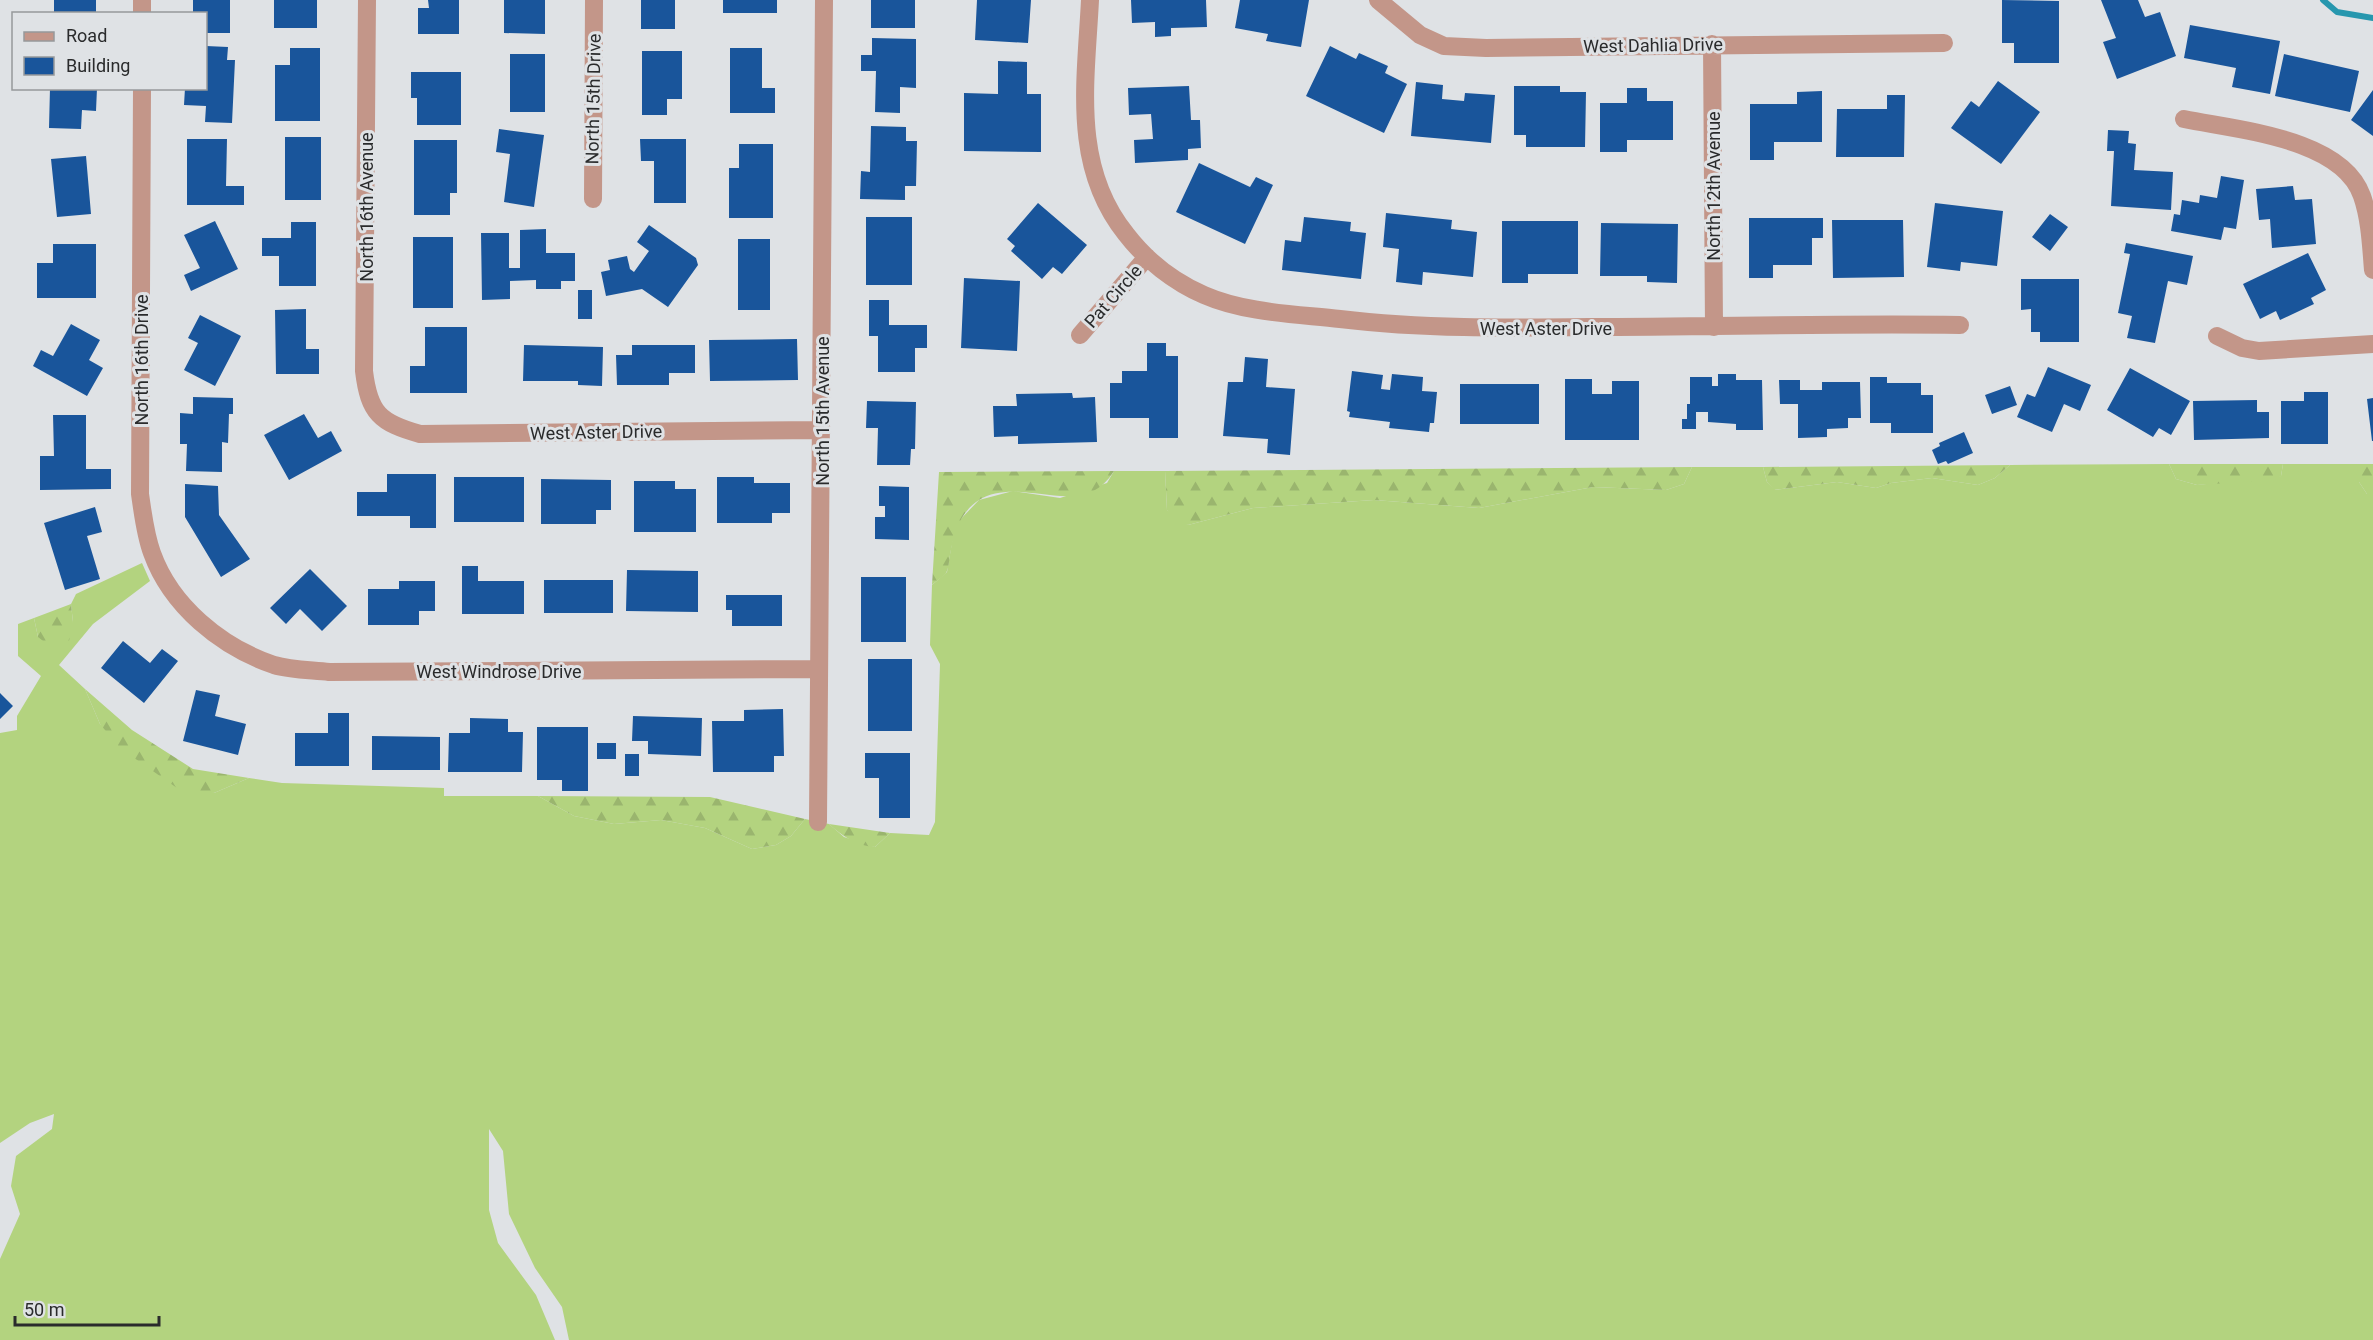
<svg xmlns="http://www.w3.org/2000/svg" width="2373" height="1340" viewBox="0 0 2373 1340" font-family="Roboto,sans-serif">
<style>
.grass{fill:#b3d37f}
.forest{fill:url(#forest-firs)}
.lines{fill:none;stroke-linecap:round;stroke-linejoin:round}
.stream{stroke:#2797ae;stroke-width:6}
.building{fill:#19559b}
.street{stroke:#c39689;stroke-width:18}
.labels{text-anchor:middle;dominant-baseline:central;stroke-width:6;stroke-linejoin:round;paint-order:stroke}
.street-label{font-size:18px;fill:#2a2b2c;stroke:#dfe2e5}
</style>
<defs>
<pattern id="forest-firs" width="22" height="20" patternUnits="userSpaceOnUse" patternTransform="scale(1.5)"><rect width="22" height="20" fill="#b3d37f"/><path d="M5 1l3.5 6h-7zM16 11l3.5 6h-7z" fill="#9ab56e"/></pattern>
</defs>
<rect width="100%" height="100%" fill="#dfe2e5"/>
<path class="grass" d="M2169,464L2176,479L2197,485L2281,476L2283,464H2359V482L2367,494H2373V1340H569L562,1307L535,1268L509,1214L503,1151L489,1129V1210L498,1243L536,1295L555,1340H0V1259L20,1214L11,1186L16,1156L52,1129L54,1114L30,1123L0,1143V733L17,730V716L41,676L18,656V624L34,618L38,637L73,622L71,604L76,594L142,563L150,581L93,624L59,665L85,689L100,724L214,793L249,778L282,783L444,788V796H538L574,816L614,824L661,820L705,828L752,849L776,845L791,836L805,819L829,824L844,837L875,847L890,833L929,835L935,822L940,664L930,645L932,585L947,572L955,525L979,500L1013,491L1060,498L1107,483L1114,471H1165L1167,510L1188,525L1253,508L1374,500L1479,508L1593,487L1666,490L1684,484L1692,467H1763L1767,482L1775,490L1837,482L1876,488L1891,483L1932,478L1978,485L1995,478L2010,465Z"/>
<path class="forest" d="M2169,464H2283L2281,476L2274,480L2197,485L2176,479Z
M2359,464H2373V494H2367L2359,482Z
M2010,465L1995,478L1978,485L1932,478L1891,483L1876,488L1837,482L1774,490L1767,482L1763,467Z
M1692,467L1684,484L1666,490L1593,487L1479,508L1374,500L1253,508L1188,525L1176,522L1167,510L1165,471Z
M1114,471C1082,523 1022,474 979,500C959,513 954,534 950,555C949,560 949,568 946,573C943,577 936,581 932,585L939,472Z
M71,604L73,622L69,641L52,648L38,637L34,618Z
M85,689L132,730L193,769L249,778L214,793L177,788L120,748L100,724Z
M538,796L710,797L805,819L791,836L776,845L752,849L705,828L661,820L614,824L574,816Z
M829,824L890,833L875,847C857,846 842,836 829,824Z"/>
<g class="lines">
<path class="stream" d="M2323,0L2337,12L2373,18"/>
</g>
<path class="building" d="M54,0H96V14H54Z
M193,0H230V33H206V14H193Z
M274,0H317V28H274Z
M428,0H459V34H418V8H429Z
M504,0H545V34L504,33Z
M641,0H675V29H641Z
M723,0H777V13H723Z
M871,0H915V28H871Z
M977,0H1031L1028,43L975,40Z
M1131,0H1206L1207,27L1171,28V36L1155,37V22L1132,23Z
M1240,0H1309L1301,47L1266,41L1268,34L1235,28Z
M2002,0L2059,1V63H2014V43H2002Z
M2101,0H2138L2145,17L2160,12L2176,56L2117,79L2103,42L2116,38Z
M2190,25L2280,41L2270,94L2232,87L2236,68L2184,58Z
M872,38L916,39V88L900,87V113L875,112L876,71H861V55H872Z
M206,46L228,47L227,60H235L232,123L205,122L206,106L184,105L185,88H206Z
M1330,46L1356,59L1359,53L1388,66L1385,73L1407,84L1384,133L1306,96Z
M290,48H320V121H275V65H290Z
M730,48H762V88H775V113H730Z
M642,51H682V99H667V115H642Z
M510,54H545V112H510Z
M2284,54L2359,71L2350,112L2275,96Z
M998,61L1027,62V94H1041V152L964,151V93L998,94Z
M411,72H461V125H417V98H411Z
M1998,81L2040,112L2001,164L1951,128L1971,101L1979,107Z
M1416,82L1443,85L1442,99L1464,101L1465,93L1495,95L1491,143L1411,136Z
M1189,86L1191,120H1200L1201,148L1188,149V160L1135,163L1134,140L1153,139L1151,114L1129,115L1128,88Z
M1514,86H1560V92H1586L1585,147H1526V135H1514Z
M50,88H97L96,111L82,110L81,129L49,128Z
M1627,88H1647V101H1673V140H1627V152H1600V103H1627Z
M2373,90V136L2351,120Z
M1822,91V142H1774V160H1750V104H1797V92Z
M1887,95H1905L1904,157H1836L1837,109H1887Z
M871,126L906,127V141H917L916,186H905V200L860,199L861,171L870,172Z
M499,129L544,135L534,207L504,202L510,154L496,152Z
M2108,130L2129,131L2128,143L2136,144L2134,170L2173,172L2171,210L2111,206L2114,151H2107Z
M285,137H321V200H285Z
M187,139H227L226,186H244V205H187Z
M640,139H686V203H654V161H641Z
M414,140H457V193H450V215H414Z
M739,144H773V218H729V168H739Z
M86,156L91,214L57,217L51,159Z
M1199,163L1250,187L1256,177L1273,185L1245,244L1176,212Z
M2221,176L2244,180L2236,229L2224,227L2221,240L2171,231L2174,214L2180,215L2182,200L2199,203L2200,195L2217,198Z
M2293,186L2295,200L2312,199L2316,244L2272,248L2270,219L2259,220L2256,189Z
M1038,203L1087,245L1062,274L1053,267L1042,279L1011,251L1015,246L1007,239Z
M1935,203L2003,211L1997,266L1961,262L1960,271L1927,267Z
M1386,213L1452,220L1451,229L1477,232L1473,277L1423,272L1422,285L1396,282L1399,249L1383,247Z
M2050,214L2068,227L2050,251L2032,237Z
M866,217H912V285H866Z
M1304,217L1351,222L1350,231L1366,233L1361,279L1282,270L1285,240L1301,242Z
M1749,218H1823V238H1812V265H1773V278H1749Z
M1832,220H1903L1904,277L1833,278Z
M215,221L238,269L191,291L184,275L200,268L184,235Z
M1502,221H1578V274H1528V283H1502Z
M291,222H316V286H279V256H262V238H291Z
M1601,223L1678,224L1677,283L1647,282V276H1600Z
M649,225L696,258L698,265L668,307L642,289L606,296L601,272L610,270L608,260L627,256L630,269L634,272L649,251L637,242Z
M546,229V253H575V281H561V289H536V280L510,281V299L482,300L481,233H509V268H520V230Z
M413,237H453V308H413Z
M738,239H770V310H738Z
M2126,243L2193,256L2187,285L2168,281L2155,343L2127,338L2132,316L2118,313L2130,254L2124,253Z
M53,244H96V298H37V263H53Z
M2308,253L2326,290L2311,298L2314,304L2280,320L2276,311L2260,319L2243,284Z
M964,278L1020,281L1017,351L961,348Z
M2021,279H2079V342H2040V332H2031V309L2021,310Z
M578,290H592V319H578Z
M869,300H889V325H927V348H915V372H878V336H869Z
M306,309V349H319V374H276L275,310Z
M200,315L241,336L215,386L184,370L198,343L188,338Z
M71,324L100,340L89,360L103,368L87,396L33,366L41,350L53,356Z
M425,327H467V393H410V366H425Z
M797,339L798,380L710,381L709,340Z
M1147,343H1166V356H1178V438H1149V418H1110V383H1122V371H1147Z
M524,345L603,347L602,386L578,385V381H523Z
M632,345H695V373H669V385H617L616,355H632Z
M1245,357L1268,359L1266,387L1295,389L1290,455L1267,453L1268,439L1223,436L1228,382H1243Z
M2048,367L2091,385L2080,411L2064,404L2052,432L2017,417L2027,394L2035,397Z
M2130,368L2190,401L2171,435L2159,428L2153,437L2107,410Z
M1352,371L1383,375L1381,389L1390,390L1392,374L1423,377L1422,391L1437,392L1434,423H1430L1429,432L1389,428L1390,422L1349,417L1350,412L1347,411Z
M1718,374H1736V380H1762L1763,430H1736V424L1708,422V412H1696V429H1682V419H1687V404H1690V377H1712V386H1718Z
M1870,377H1887V383H1921V395H1933V433H1891V423H1870Z
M1565,379H1592V394H1612V381H1639V440H1565Z
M1779,380H1800V390H1822V382H1860L1861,418H1848V428L1827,429V437L1798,438V404H1780Z
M1460,384H1539V424H1460Z
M2010,386L2017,405L1992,414L1985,395Z
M2304,392H2328V444H2281V401H2304Z
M1072,393L1073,398L1095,397L1097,442L1018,444V436L994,437L993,406H1017L1016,394Z
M193,397L233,398V414H229L228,443L222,442V472L186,471L187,444H180V413L193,414Z
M2373,398V441H2372L2367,399Z
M2257,400V412H2269V438L2194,440L2193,401Z
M867,401L916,402L915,449H911L910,465H877L878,428H866Z
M304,414L318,438L331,431L342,451L289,480L264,435Z
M53,415H86V469H111V489L40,490V456H54Z
M1964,432L1973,453L1948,464L1946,461L1938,464L1932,450L1940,446L1939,443Z
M387,474H436V528H410V516H357V492H387Z
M454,477H524V522H454Z
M717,477H754V483H790V513H772V523H717Z
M541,479L611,480V510H596V524H541Z
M634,481H675V489H696V532H634Z
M185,484L218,486L219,515L250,559L221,577L185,517Z
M879,486L909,487V540L875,539V517H885V506H879Z
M95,507L102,532L87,536L100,579L65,590L44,523Z
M462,566H478V581H524V614H462Z
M310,569L347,606L322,631L300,609L286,624L270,608Z
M627,570L698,571V612L626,611Z
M861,577H906V642H861Z
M544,580H613V613H544Z
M399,581H435V611H419V625H368V589H399Z
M726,595H782V626H732V610H726Z
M123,641L150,663L162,649L178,661L144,703L101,668Z
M868,659H912V731H868Z
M196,690L220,695L215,716L246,724L238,755L183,741Z
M0,693L13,706L0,719Z
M783,709L784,756H774V772H713L712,721H744V710Z
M328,713H349V766H295V733H328Z
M633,716L702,718L701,756L648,754V741H632Z
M470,718L508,719V732H523L522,772H448L449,733H470Z
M537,727H588V791H562V780H537Z
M372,736L440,737V770H372Z
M597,743H616V759H597Z
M865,753H910V818H879V778H865Z
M625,754H639V776H625Z"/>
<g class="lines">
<path class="street" d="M367,0L364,371C369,413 380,423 420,434L822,430
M1090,0C1086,81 1071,166 1126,234C1146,260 1174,282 1204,295C1245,313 1296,314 1340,319C1423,329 1505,328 1589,327C1713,327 1836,323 1960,325
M1378,0L1420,35L1444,46L1486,48L1944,43
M142,14V0
M1712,44L1714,327
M142,88L140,494C143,514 145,534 152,553C171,606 221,647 274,665C291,670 312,670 329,672L819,669
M2184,119C2237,130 2342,138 2362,196C2370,219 2371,246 2373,270
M593,199L594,0
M1080,335L1147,257
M2217,336L2242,348L2259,351L2373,344
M818,822L824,0"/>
</g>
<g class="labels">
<g class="street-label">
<text transform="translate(1653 45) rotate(-1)">West Dahlia Drive</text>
<text transform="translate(593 99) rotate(-89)">North 15th Drive</text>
<text transform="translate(1713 186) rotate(-90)">North 12th Avenue</text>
<text transform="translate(366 207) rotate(-90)">North 16th Avenue</text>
<text transform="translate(1113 296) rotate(-49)">Pat Circle</text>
<text x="1546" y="328">West Aster Drive</text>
<text transform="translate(141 360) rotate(-90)">North 16th Drive</text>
<text transform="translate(822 411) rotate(-90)">North 15th Avenue</text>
<text transform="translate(596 432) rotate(-1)">West Aster Drive</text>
<text x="499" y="671">West Windrose Drive</text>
</g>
</g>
<rect x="12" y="12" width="195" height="78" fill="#dfe2e5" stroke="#97999b" stroke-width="1.5"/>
<rect x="24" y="32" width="30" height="9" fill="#c39689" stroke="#97999b" stroke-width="1.5"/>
<text x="66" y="42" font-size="18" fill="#2a2b2c">Road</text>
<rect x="24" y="57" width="30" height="18" fill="#19559b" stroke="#97999b" stroke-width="1.5"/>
<text x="66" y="72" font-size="18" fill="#2a2b2c">Building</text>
<path d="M15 1316v9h144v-9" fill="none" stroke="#2a2b2c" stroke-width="3"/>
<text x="24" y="1316" font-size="18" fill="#2a2b2c" stroke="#dfe2e5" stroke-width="4.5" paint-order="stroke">50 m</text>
</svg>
